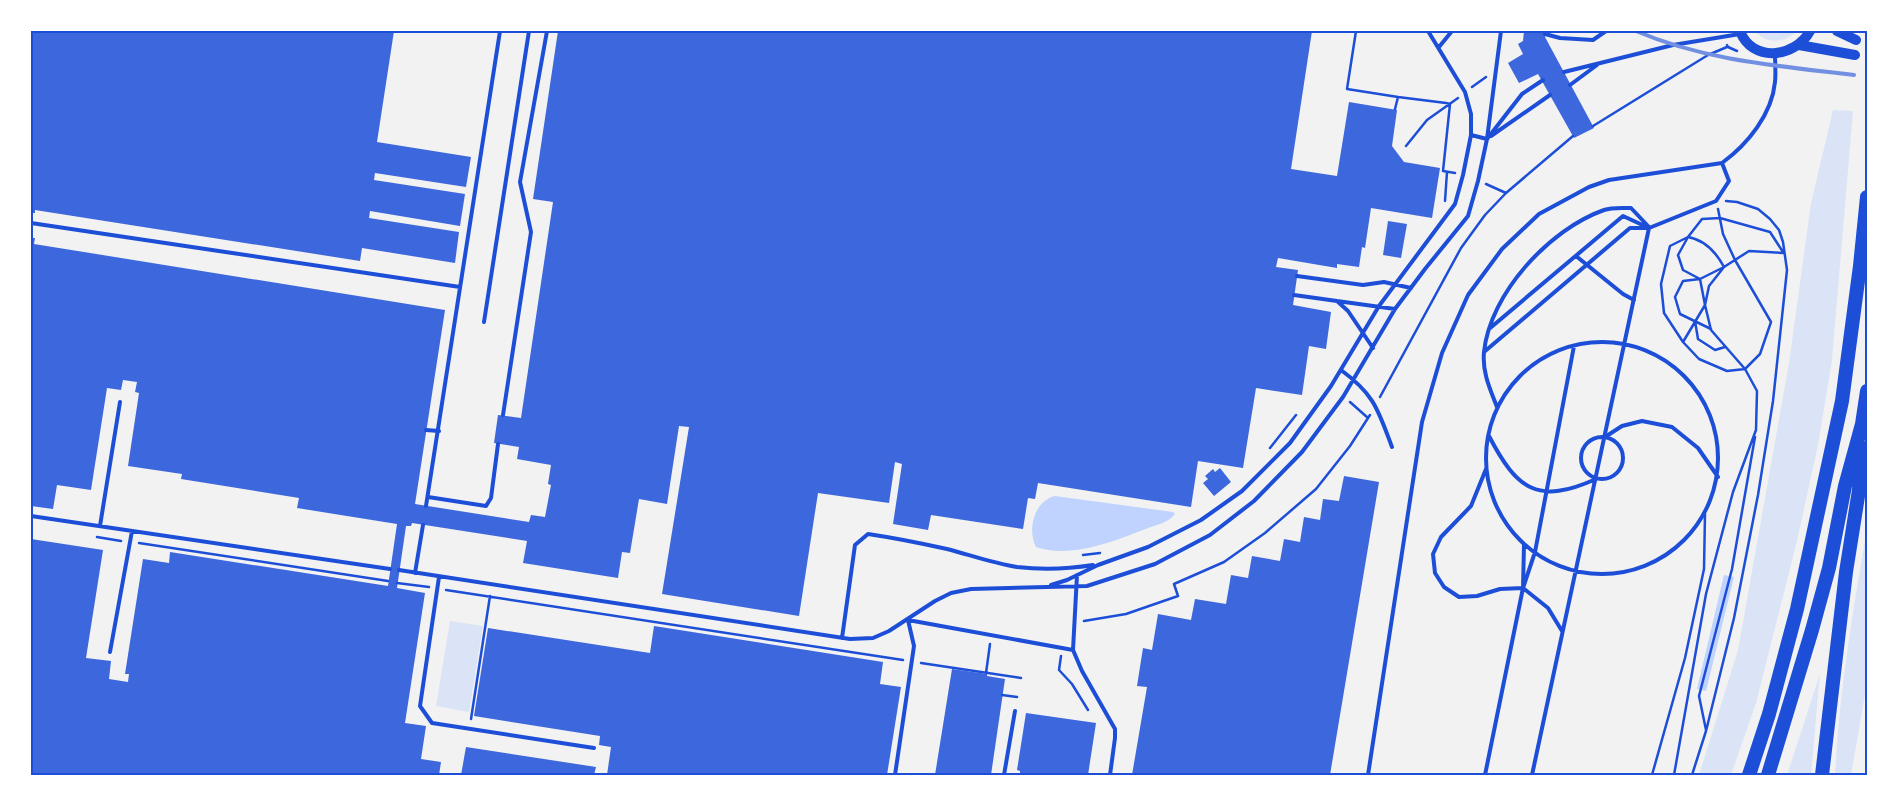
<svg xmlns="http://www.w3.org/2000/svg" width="1898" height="806" viewBox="0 0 1898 806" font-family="Rubik,sans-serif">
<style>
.green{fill:#dbe4f7}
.water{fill:#bfd3fe}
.building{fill:#3d67dc}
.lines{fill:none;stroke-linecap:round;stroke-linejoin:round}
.path{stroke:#1d4ed8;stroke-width:2.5}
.service{stroke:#1d4ed8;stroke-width:4}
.secondary{stroke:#1d4ed8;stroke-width:10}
.motorway{stroke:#1d4ed8;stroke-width:14}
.rail{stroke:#7290e2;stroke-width:4}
.neatline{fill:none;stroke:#1d4ed8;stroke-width:2}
</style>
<rect width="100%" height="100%" fill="#f2f2f2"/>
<path class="green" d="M1755,31H1797C1785,43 1767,45 1755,31Z
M1833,110L1853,111L1832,360L1818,445L1797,541L1756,703L1731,775H1699L1738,650L1789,363L1811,203Z
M1867,529V683L1851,775H1835C1839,692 1853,610 1867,529Z
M450,621L483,626L469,712L436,706Z
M1820,674L1811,775H1787Z"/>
<path class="water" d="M1055,496L1173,512L1175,514C1169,522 1157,525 1148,528C1115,541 1071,559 1036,547C1027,530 1034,501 1055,496Z
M1724,575L1734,577L1706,691L1697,689Z"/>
<path class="building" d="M31,31H394L377,142L471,157L466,187L375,173L374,180L465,194L460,226L370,211L369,218L459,232L455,263L362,248L360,261L35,210V213H31Z
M558,31H1312L1291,169L1337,176L1349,102L1397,110L1392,146L1404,162L1440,168L1432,218L1371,208L1365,248L1362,247L1359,267L1337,264V268L1278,258L1276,267L1298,270L1293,305L1331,312L1326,349L1309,346L1302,395L1256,388L1243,468L1198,461L1191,507L1038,483L1035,499L1028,498L1023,529L931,515L928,530L893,524L902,464L895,462L889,503L818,493L799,616L662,594L689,427L679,426L667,504L639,499L630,553L622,552L618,578L523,563L527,541L412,523L411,526H406L397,588L425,593L405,723L426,726L421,759L441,762L439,775H31V539L103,550L86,658L111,661L109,679L128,682L129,674H125L143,559L169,563L170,552L388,586L397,524L297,508L299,498L181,479L182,474L128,466L139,393L135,392L137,382L123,380L121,390L107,388L91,490L57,485L53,509L31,506V238H35L34,244L445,310L415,504L529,522L531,515L545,517L551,485L548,484L551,465L517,459L519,447L494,443L498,415L521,418L553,202L533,199Z
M1524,31H1545V37L1594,128L1574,138L1538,74L1519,83L1508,63L1523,54L1518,44L1523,41Z
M1388,221L1407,224L1401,258L1383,255Z
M1220,468L1231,482L1214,496L1203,483L1208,479L1205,476L1213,469L1215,472Z
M1344,476L1379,482L1330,775H1132L1147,687L1137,686L1143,648L1152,650L1158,614L1191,620L1195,599L1226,604L1231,575L1248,578L1252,556L1280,561L1284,539L1300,542L1304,517L1320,520L1323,499L1339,501Z
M654,626L883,662L880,684L901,687L887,775H607L611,747L599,745L600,736L474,716L488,628L650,653Z
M952,669L987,674V676L1005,679L991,775H935Z
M1026,713L1096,723L1088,775H1020V771L1017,770Z
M466,747L596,767L594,775H461Z"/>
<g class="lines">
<path class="path" d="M1356,31L1347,89L1398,97L1395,109
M1727,45L1728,47L1737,51
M1472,87L1486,77
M1398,97L1446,103L1450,104L1443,171L1455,173
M1593,126L1708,55L1727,47
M1406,146L1427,120L1458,98
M1486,184L1506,193L1573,136
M1445,201L1447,172
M1700,279L1705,305L1683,342L1664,313L1661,284L1670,246L1688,237C1705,240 1716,252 1724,267L1700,279L1683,281L1675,297L1680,314L1711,329
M1700,279L1683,270L1678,255L1688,237L1702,219L1720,218L1770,232L1783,252
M1695,321L1698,339L1715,350L1725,347
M1683,342L1699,359L1727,371L1745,369L1760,354L1771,322L1735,260L1723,234L1718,209
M1380,397L1461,248L1485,215L1506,193
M1350,402L1368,418L1370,415
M1270,448L1296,415
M97,537L121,541
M139,543L388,581
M1083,555L1100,553
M397,583L429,587
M446,590L903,660
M1084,621L1126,614L1178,596L1174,584L1224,562L1265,533L1316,489L1350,446L1368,418
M1061,656L1059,670L1072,684L1088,710
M921,663L1021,678
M986,673L990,644
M1002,695L1017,697
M471,719L490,596
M1706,730L1699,696L1732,569L1755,437
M1652,775L1685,658L1704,569L1705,514
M1674,775L1706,594L1733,492L1756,430L1757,391L1745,369L1711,330L1705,305L1709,286L1724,267L1749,251L1784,253
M1692,775L1706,731L1734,618L1758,495L1773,401L1787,270L1783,242L1779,230L1770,219L1758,209L1737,202L1726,201"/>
<path class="service" d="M1545,34L1560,38L1593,40L1606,31
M1439,47L1452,31
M1564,72L1673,45L1740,34
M1570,85L1597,65
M1471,135L1487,139L1522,94L1543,80
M1491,136L1550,95
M31,223L460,287
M1576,256L1623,294L1634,300
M1297,276L1363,285L1384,282L1411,288
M1294,295L1337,301L1348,311L1373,348
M1337,301L1395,309
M484,322L529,31
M1486 458a116 116 0 1 1 232 0a116 116 0 1 1-232 0Z
M1484,352L1630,228H1649L1623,216L1489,329
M1341,370C1375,395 1378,410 1392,447
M1497,407C1490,389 1482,372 1484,352C1490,293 1550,229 1604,210C1612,207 1623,208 1631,208L1648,226
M503,415L531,232L520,182L547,31
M426,430L439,431
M1489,436C1517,490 1538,505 1596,479
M1605,437L1622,426L1642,421L1672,427L1698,448L1718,477
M1581 458a21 21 0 1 1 42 0a21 21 0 1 1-42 0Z
M1486,469L1471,506L1441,537L1433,554L1435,573L1444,587L1459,597L1477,596L1500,589L1523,588L1548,608L1562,631
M428,497L486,506L491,498L498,444
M426,506L500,31
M31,516L390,569
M100,526L120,402
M399,570L850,639L873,638L889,631L935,601L951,593L971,589L1087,586L1155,564L1210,535L1254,501L1302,452L1343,397L1395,309L1425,269L1468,216L1478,181L1487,139L1501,31
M415,573L423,525
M1077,575L1073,650L1082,671L1115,729V738L1110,775
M439,577L420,706L432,723L594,748
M1051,585L1067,580L1098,565L1148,547L1201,520L1242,491L1290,443L1331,386L1379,306L1455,204L1463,175L1471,135V114L1465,92L1428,31
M1523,588L1535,552L1574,346
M842,638L855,545L868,534C895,538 920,543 947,549C970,555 993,563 1017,567C1043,570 1068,569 1093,565
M110,652L132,531
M895,775L914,646L908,620L1073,650
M1004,775L1015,711
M1368,775L1422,422L1442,353L1468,295L1502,249L1539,214L1589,187L1609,180L1722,163C1748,144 1772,114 1775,82C1776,73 1775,63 1775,54
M1485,775L1523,588L1524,544
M1532,775L1649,228L1716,201L1729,181L1722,163"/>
<path class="secondary" d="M1740,31C1752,63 1795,58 1810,31
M1837,31L1856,40
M1799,45L1855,55"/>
<path class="motorway" d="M1749,775L1769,714L1797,609L1842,401L1860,266L1867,197
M1768,775L1812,630L1829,568L1845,486L1862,424L1867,391
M1822,775L1846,572L1859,490L1861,447"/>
<path class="rail" d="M1636,31C1706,61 1780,66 1854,75"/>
</g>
<rect width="1898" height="806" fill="none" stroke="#ffffff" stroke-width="65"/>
<rect x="32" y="32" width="1834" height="742" class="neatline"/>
</svg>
